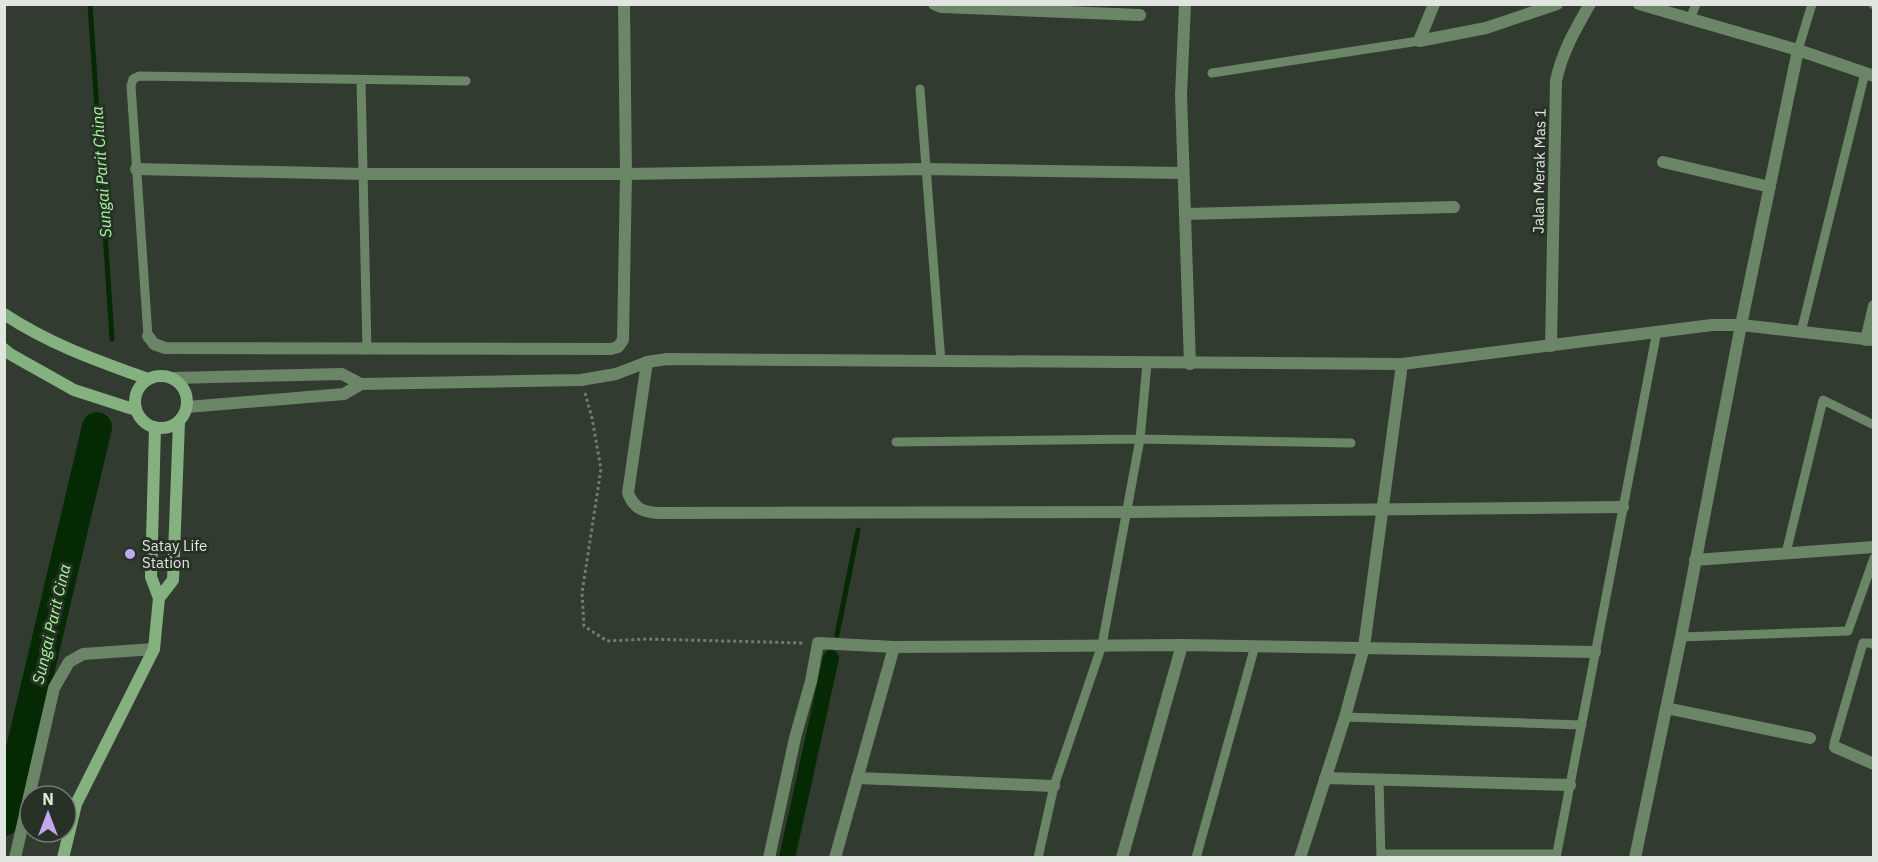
<svg xmlns="http://www.w3.org/2000/svg" width="1878" height="862" viewBox="0 0 1878 862" font-family="'IBM Plex Sans',sans-serif">
<style>
.lines{fill:none;stroke-linecap:round;stroke-linejoin:round}
.stream{stroke:#052a03;stroke-width:5}
.canal{stroke:#052a03;stroke-width:16}
.river{stroke:#052a03;stroke-width:30}
.path{stroke:#737b71;stroke-width:3;stroke-dasharray:3 3;stroke-linecap:butt}
.service{stroke:#6a8666;stroke-width:9}
.minor{stroke:#6a8666;stroke-width:12}
.tertiary{stroke:#6a8666;stroke-width:12}
.secondary{stroke:#84b17f;stroke-width:12}
.poi-dot{fill:#c3a7f2;stroke:#273126;stroke-width:2}
.labels{text-anchor:middle;dominant-baseline:central;stroke-width:6;stroke-linejoin:round;paint-order:stroke}
.street-label{font-size:15px;fill:#e0e6df;stroke:#273126}
.poi-label{font-size:15px;fill:#e0e6df;stroke:#273126;text-anchor:start}
.water-label{font-size:16px;font-style:italic;fill:#a4fd9a;stroke:#273126}
</style>
<rect width="100%" height="100%" fill="#313b2f"/>
<g class="lines">
<path class="stream" d="M90,4L112,339
M837,635L858,530"/>
<path class="canal" d="M787,858L831,658"/>
<path class="river" d="M4,821L97,427"/>
<path class="path" d="M585,393L592,418L601,469L582,593L584,626L607,641L647,639L804,643"/>
<path class="service" d="M1873,4L1874,5
M1690,19L1696,4
M1798,50L1812,4
M1212,73L1419,41
M361,81L367,350
M920,89L941,362
M1801,332L1865,73
M148,336L131,86L133,79L139,76L466,81
M896,442L1140,439L1351,443
M1786,553L1823,400L1874,425
M1681,637L1848,631L1874,558
M1345,717L1582,725
M1835,747L1834,743L1863,643H1870L1874,645
M1379,780L1381,858
M1381,854H1557
M1038,858L1054,786L1102,645L1140,439L1147,364
M1196,858L1255,646
M1556,858L1657,331"/>
<path class="minor" d="M934,4L941,7L1140,15
M1185,4L1181,95L1190,364
M1639,4L1798,50L1874,76
M1419,41L1486,28L1557,4
M1419,41L1434,4
M1663,162L1770,187
M136,169L364,174H626L926,169L1183,173
M1186,214L1454,207
M148,336L154,344L165,348L611,349L618,347L623,340L626,174L624,4
M1866,340L1874,306
M1551,346L1556,81C1562,52 1575,30 1590,4
M647,362L628,493C634,508 642,512 658,513L1128,512L1623,507
M1695,560L1874,547
M1666,708L1810,738
M1835,747L1874,764
M857,778L1054,786
M1325,778L1570,785
M15,858L54,688L69,662L83,654L154,649
M769,858L795,738L811,681L818,643L894,647L1182,645L1595,652
M835,858L894,647
M1122,858L1182,645
M1300,858L1345,717L1364,647L1402,364
M1635,858L1681,637L1741,325L1798,50"/>
<path class="tertiary" d="M173,378L342,374L361,384L581,380L616,374L647,362L667,359L1402,364L1712,325H1741L1874,340
M187,407L344,394L361,384"/>
<path class="secondary" d="M4,314C49,344 98,361 148,379
M4,349L10,354L74,390L136,410
M135 402a26 26 0 1 1 52 0a26 26 0 1 1-52 0Z
M159,598L173,580L179,422
M63,858L76,804L154,649L159,598L151,577L155,427"/>
</g>
<circle class="poi-dot" cx="130" cy="554" r="6"/>
<g class="labels">
<g class="street-label">
<text transform="translate(1539 171) rotate(-89)">Jalan Merak Mas 1</text>
</g>
<g class="poi-label">
<text x="142" y="545">Satay Life<tspan x="142" dy="17">Station</tspan></text>
</g>
<g class="water-label">
<text transform="translate(101 172) rotate(-94)">Sungai Parit China</text>
<text transform="translate(51 624) rotate(-77)">Sungai Parit Cina</text>
</g>
</g>
<rect width="1878" height="862" fill="none" stroke="#e0e6df" stroke-width="12"/>
<g transform="translate(48 814)"><circle r="28" fill="#273126" stroke="#717970" stroke-width="1.5"/>
<path d="M0-4.5L10 22L0 15L-10 22Z" fill="#c3a7f2"/>
<text y="-9" font-size="16" font-weight="bold" text-anchor="middle" fill="#e0e6df">N</text>
</g>
</svg>
